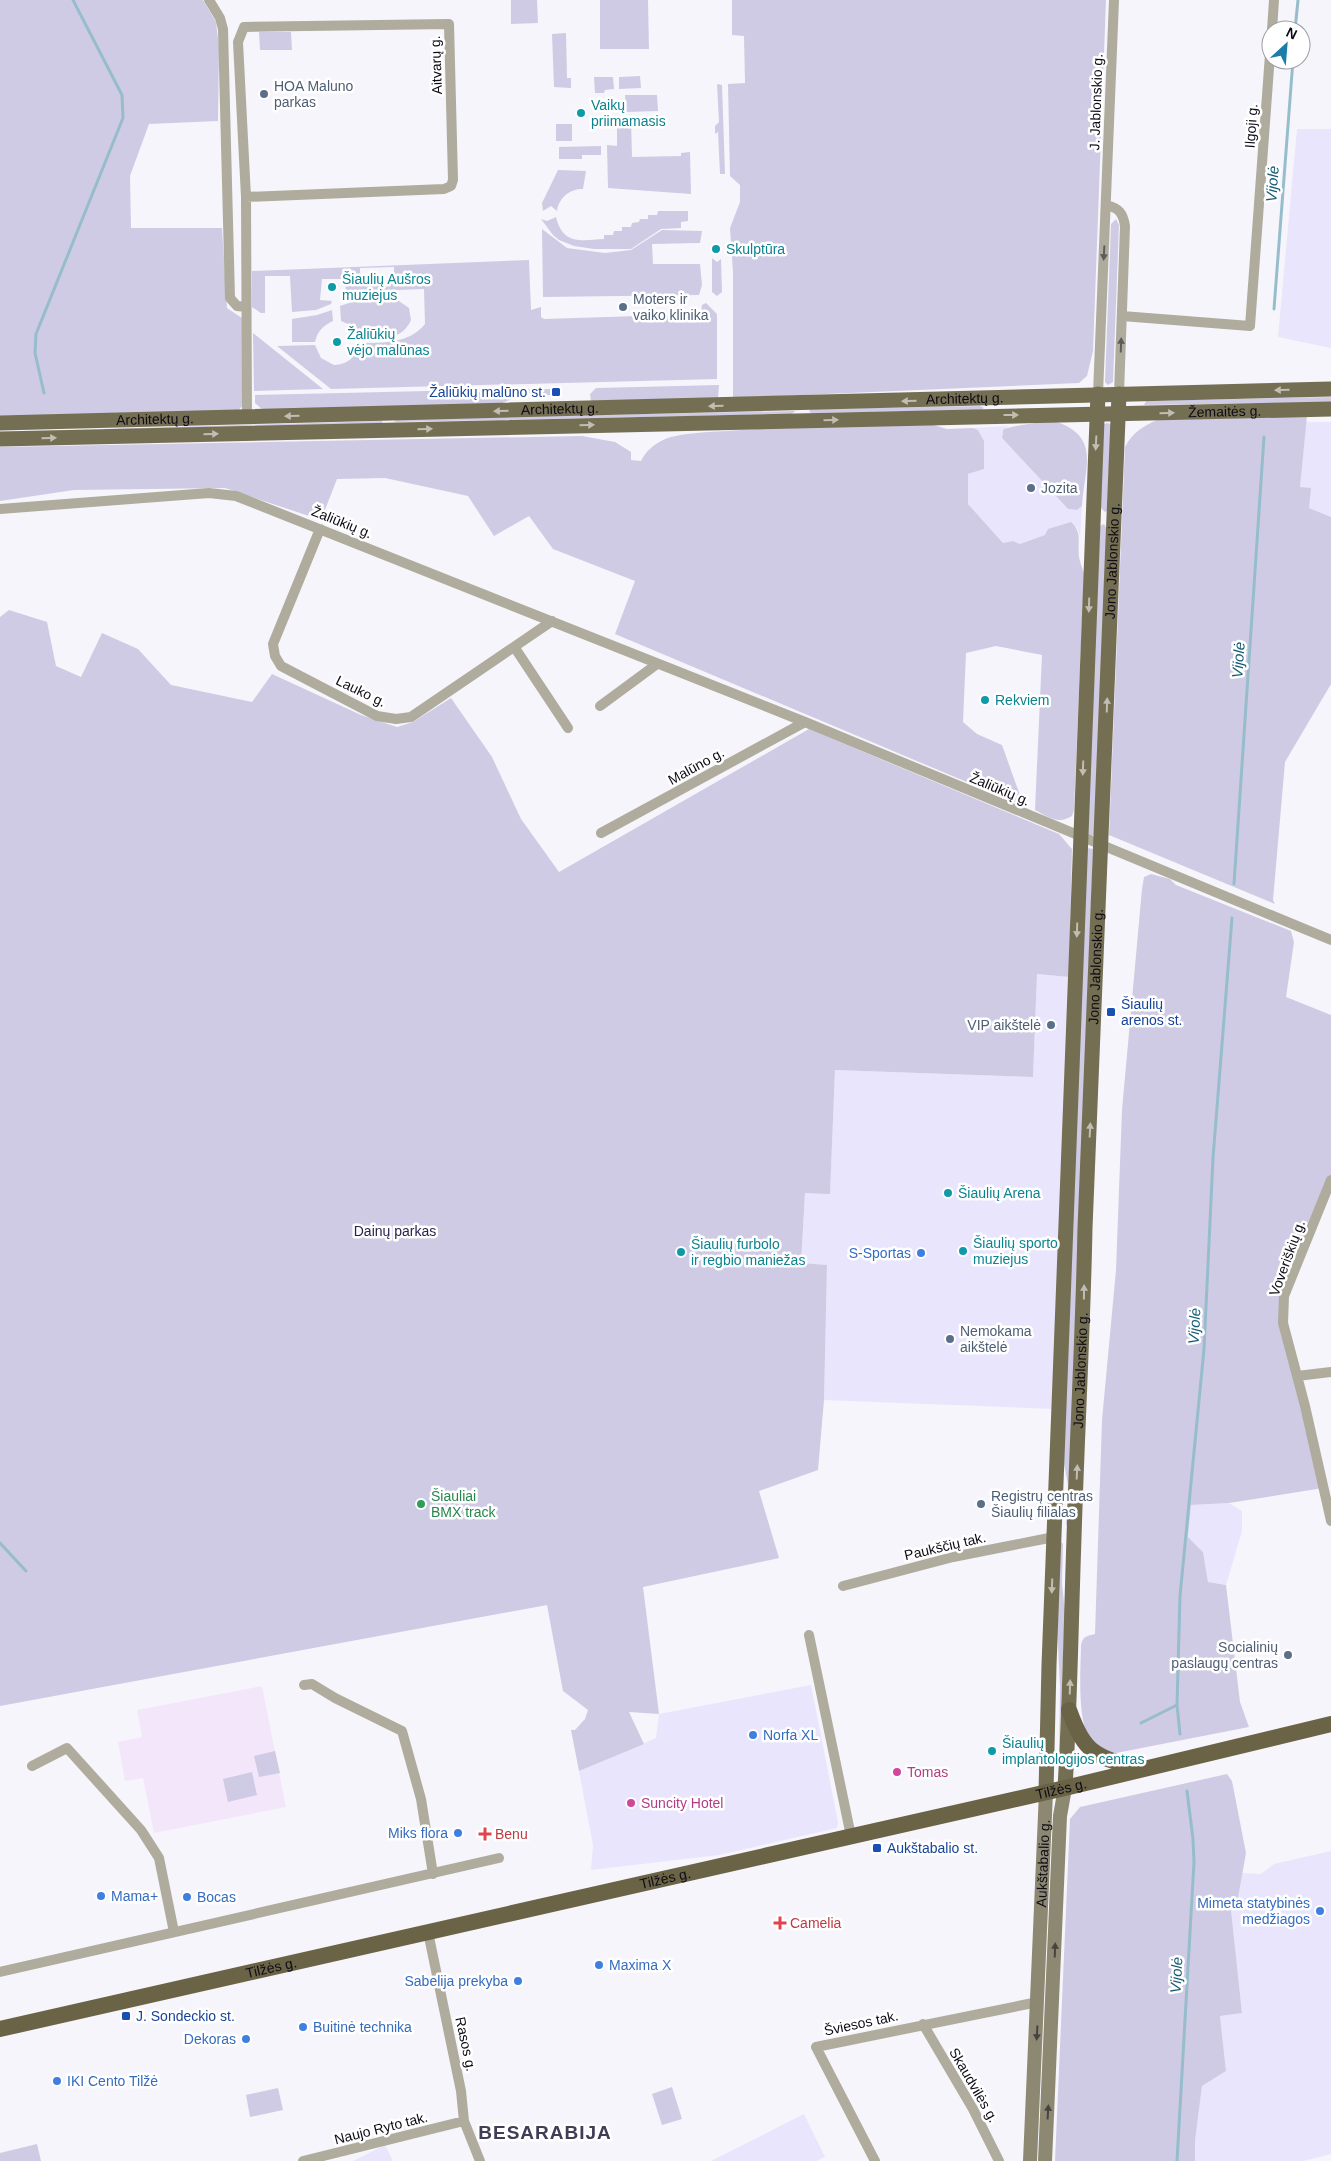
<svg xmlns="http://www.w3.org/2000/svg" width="1331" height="2161" viewBox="0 0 1331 2161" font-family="Arial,sans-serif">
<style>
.built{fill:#e9e5fd}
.education{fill:#f4e6fa}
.green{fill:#cfcbe4;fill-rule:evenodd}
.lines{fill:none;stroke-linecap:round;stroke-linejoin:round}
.stream{stroke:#97bdcd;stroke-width:3}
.minor{stroke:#afac9d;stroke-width:10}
.secondary{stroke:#8d8872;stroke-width:14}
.primary{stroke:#746e53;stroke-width:15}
.trunk{stroke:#6a6346;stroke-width:16}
.oneway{fill:#5e5c59}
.oneway2{fill:#c0beb2}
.oneway3{fill:#47433f}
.service-dot{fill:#5c6f8a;stroke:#fff;stroke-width:2}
.culture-dot{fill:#0f9aa8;stroke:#fff;stroke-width:2}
.transit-dot{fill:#1a4fb4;stroke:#fff;stroke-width:2}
.shop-dot{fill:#3f7fe0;stroke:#fff;stroke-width:2}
.leisure-dot{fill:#2e9e5b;stroke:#fff;stroke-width:2}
.hotel-dot{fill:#d1479c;stroke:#fff;stroke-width:2}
.health-dot{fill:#e0444e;stroke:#fff;stroke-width:2}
.labels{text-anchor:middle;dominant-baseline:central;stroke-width:5;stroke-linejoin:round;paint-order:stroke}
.street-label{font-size:14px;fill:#0d0b15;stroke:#fff}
.service-label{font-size:14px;fill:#4e5e75;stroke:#fff;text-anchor:start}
.culture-label{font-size:14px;fill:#0d838f;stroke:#fff;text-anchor:start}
.transit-label{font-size:14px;fill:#164399;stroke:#fff;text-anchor:start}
.park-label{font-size:14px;fill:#2d214c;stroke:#fff}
.shop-label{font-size:14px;fill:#366cbe;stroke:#fff;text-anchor:start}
.leisure-label{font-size:14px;fill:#27864d;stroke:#fff;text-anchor:start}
.hotel-label{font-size:14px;fill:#b23c85;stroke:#fff;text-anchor:start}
.health-label{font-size:14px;fill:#be3a42;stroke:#fff;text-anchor:start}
.water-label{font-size:15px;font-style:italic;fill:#155c74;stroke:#fff}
.district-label{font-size:19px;font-weight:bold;letter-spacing:1px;fill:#423c56;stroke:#fff}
</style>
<rect width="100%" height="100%" fill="#f6f5fb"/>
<path class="built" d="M1297,129H1331V348L1278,337Z
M1306,422H1331V517L1309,508L1300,487Z
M1008,426L1002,433V438L1068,509L1077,510L1082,506L1080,537L1077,527L1045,535L1020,544L1013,541L1003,543L968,504V474L984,469V441L978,430L973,428Z
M1037,974L1069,977L1054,1409L824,1400L827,1265L801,1264L805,1192L830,1193L835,1070L1033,1077Z
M1229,1503L1242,1511V1531L1226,1585L1208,1582L1203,1552L1188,1537L1191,1505Z
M811,1685L838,1822L837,1828L719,1855L591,1870L593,1845L579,1771L656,1738L659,1714Z
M1331,1851V2154L1303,2161H1195V2141L1202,2086L1226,2071L1220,2016L1242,2013L1231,1909L1236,1908L1242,1873L1261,1874L1274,1864Z
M804,2114L825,2157L816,2161H711Z
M385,2145L393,2161H353Z"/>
<path class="education" d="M262,1686L286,1807L154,1833L143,1778L125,1781L118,1742L142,1737L137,1710Z"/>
<path class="green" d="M0,0H203L216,22L219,47L218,121L149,124L130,176L131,228H222L227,308L242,318L244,404L238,411L0,416Z
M511,0H537L538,23L511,24Z
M600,0H648L649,49H600Z
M732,0H1106L1093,351L1087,376L1079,383L733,398V272L730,228L740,202V185L730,176L728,84L745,83L744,36L732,35Z
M259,32H291L292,50H260Z
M566,33L567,78H571V88L554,87L552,34Z
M640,76L641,88L619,89V77Z
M594,77H613L614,89L605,90L604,93H595Z
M717,84L722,85L725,174H720L718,132L715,134V126L719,122Z
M625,95H657L658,111L626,112Z
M617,119H631L632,157L681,156V153L690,152L691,194L608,188L607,145L617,146Z
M556,124H572V141H556Z
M601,146V155H582V159H559V147Z
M558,170L586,171L583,189C570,189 559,197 557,211L551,206L543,211L542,203Z
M658,211H688V221L681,222V228L661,229L631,249H594L574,246L559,240L553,235L541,219L547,221L556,217C563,246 582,240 604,239V235H613L614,231H622V227H631L632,223L639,222L640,219H648V215H657Z
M1116,219L1119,225L1113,382L1108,385L1105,382L1111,224Z
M542,229L567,248L605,253L631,250L662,230L702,231L700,243L652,244L653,264H700L702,285L699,295L543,297Z
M712,258L717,262L721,259L722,292L717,296L712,292Z
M529,260L531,310L541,307V317L544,319L701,314L702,305L706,303L717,314V379L331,389L277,346L315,345L321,358L334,365C348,364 356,358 359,343C382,343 409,344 425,324L424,289L346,292L345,279H322L320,300L332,301L331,304L316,310L292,312L290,276H265V313H261L252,307V271ZM394,267V278L389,281L380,279L364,280L360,273V268Z
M373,295L393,297L409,308L411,320C402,341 378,340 358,340L355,327L341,321L340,306Z
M332,310L333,321C323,326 318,330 315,342H292V319L317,315Z
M253,333L323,389L254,391Z
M719,385L718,398L591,401L590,394L596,388Z
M488,389H550L551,395L515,396Z
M470,390L512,399L500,404L263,410L255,403V395Z
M1331,397V402L1144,405L1146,401Z
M980,406L984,408L981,410L811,413L809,411L811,409Z
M795,411L792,414L394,422L397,419Z
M1307,416L1300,487L1311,488L1309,508L1331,517V684L1285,762L1273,900L1275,904L1109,835L1125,447C1133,432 1142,427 1157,420Z
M1051,420C1103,435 1084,467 1082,506L1077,510L1068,509L1002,438L1003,430C1007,426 1041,423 1051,420Z
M382,421L383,424L106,431L103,429Z
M927,423L947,429L973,428L978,430L984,441V469L968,474V504L1003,543L1013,541L1020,544L1045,535L1048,529L1071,522C1083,533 1077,542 1079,557C1080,562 1082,568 1084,573L1074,810L1072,816C1058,825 1048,817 1035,810L1042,655L996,646L966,653L963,722L977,734L1002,745L1021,798L1019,804L615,634L635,581L553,549L529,516L494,536L468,496L385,478L337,479L321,520L225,488L74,490L0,501V447L582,436L615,442L631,452V460L641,461C646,451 653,445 663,440C681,430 746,432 772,427Z
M1108,423L1111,425L1107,511L1105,512L1099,506L1104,424Z
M1104,524L1107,529L1094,835L1091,836L1087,833L1100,526Z
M9,610L47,622L56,666L81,677L102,633L138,649L171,685L252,702L272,674L361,715L397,727L413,722L451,698L492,757L521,819L559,872L809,729L1059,834L1072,849L1069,977L1037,974L1033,1077L835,1070L830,1194L805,1193L801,1263L827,1265L824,1400L818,1470L759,1491L779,1558L643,1587L659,1714L629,1712L644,1744L579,1771L571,1730H575L585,1719L588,1710L563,1691L547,1605L0,1706V617Z
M1087,848L1093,849L1068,1527L1066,1524L1068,1485L1063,1458Z
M1151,874L1170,879L1176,885L1291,931L1294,942L1286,997L1331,1015V1180L1284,1296L1283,1323L1323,1488L1229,1503L1191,1505L1188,1537L1203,1552L1208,1582L1226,1585L1240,1702L1249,1727L1116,1753C1110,1752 1101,1751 1097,1748C1075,1733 1081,1669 1081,1645C1083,1636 1087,1636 1095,1634L1102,1420L1116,1270L1122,1110L1142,889L1144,877Z
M1061,1542L1063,1544L1062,1584L1065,1612L1059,1758L1060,1687L1057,1626Z
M275,1751L280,1773L259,1777L254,1756Z
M252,1772L257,1795L228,1802L223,1779Z
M1227,1774L1232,1781L1246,1853L1236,1909L1231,1910L1242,2013L1220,2016L1226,2071L1202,2086L1195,2141V2161H1055L1070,1819L1080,1807Z
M672,2087L682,2119L662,2125L652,2094Z
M278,2088L283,2110L250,2117L246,2095Z
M37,2144L41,2161H0V2153Z"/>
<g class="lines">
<path class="stream" d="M1295,30L1298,0
M1274,309L1293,60
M44,393L35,353L36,334L123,118L122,95L73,0
M1234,884L1264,437
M0,1543L26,1571
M1141,1723L1177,1705
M1180,1734L1177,1705L1180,1596L1204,1349L1213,1158L1232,918
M1177,2161L1194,1862L1193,1839L1187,1791"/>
<path class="minor" d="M209,0L220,18L223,29L230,298L237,306L246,307
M1272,30L1274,0
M246,197L444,189L451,186L453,180L449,24L244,27L238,42L246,197L247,417
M1106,205C1119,208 1123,213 1125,226L1119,394
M1122,316L1250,326L1271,41
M1098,394L1114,0
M0,509L209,493L236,496L805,722L1331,940
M320,529L273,644L275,656L281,666L377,716L396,719L411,717L552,621
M515,648L568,728
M600,706L657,664
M601,833L805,722
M1331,1180L1284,1296L1283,1323L1305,1406L1331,1521
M1297,1376L1331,1372
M843,1586L953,1557L1054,1537
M809,1635L851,1836
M304,1685L312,1684L335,1698L402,1731L421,1799L433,1874
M32,1766L67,1748L141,1830L159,1858L174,1932
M428,1932L461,2091L464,2121L480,2161
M0,1972L499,1858
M923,2024L973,2109L999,2161
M303,2161L464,2121
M875,2161L816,2047L1038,2002"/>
<g class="secondary">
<path id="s1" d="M1030,2161L1046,1792"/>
<path d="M1045,2161L1060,1816L1065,1788"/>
</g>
<g class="primary">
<path id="s2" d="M0,423L1331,389"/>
<path id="s3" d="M0,439L1331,409"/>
<path id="s4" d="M1065,1788C1070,1705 1071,1622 1074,1538C1077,1435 1083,1332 1085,1228L1119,394"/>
<path d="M1046,1792L1049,1665L1098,394"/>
</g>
<g class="trunk">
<path d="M1069,1710C1085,1754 1096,1758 1141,1768"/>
<path id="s5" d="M0,2029L1065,1788L1331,1724"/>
</g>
</g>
<defs><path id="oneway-solid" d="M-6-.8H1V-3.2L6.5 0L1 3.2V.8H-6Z" transform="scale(1.25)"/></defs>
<g class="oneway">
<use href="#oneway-solid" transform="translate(1104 253) rotate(93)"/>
<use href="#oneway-solid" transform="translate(1121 345) rotate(-88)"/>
</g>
<g class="oneway2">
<use href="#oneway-solid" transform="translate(1282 390) rotate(179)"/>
<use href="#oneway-solid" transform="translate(909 401) rotate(179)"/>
<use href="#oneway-solid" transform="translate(716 406) rotate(178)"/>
<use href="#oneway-solid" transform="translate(501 411) rotate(179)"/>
<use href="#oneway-solid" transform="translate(1167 413) rotate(-2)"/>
<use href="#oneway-solid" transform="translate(1011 415)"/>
<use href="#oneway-solid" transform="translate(292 416) rotate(179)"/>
<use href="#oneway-solid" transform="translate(831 420) rotate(-2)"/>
<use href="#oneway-solid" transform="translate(587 425) rotate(-1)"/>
<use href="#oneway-solid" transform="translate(425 429) rotate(-1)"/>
<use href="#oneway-solid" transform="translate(211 434) rotate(-1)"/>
<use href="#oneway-solid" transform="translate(49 438) rotate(-1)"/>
<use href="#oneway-solid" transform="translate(1096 443) rotate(93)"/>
<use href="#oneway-solid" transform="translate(1089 605) rotate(92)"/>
<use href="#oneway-solid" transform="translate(1107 705) rotate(-88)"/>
<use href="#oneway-solid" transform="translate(1083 768) rotate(92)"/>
<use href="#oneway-solid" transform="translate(1077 930) rotate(92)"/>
<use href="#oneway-solid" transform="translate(1090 1130) rotate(-87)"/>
<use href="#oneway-solid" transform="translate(1084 1292) rotate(-89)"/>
<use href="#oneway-solid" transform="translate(1077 1472) rotate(-87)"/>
<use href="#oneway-solid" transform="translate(1052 1586) rotate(92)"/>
<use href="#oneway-solid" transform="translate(1070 1687) rotate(-88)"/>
</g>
<g class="oneway3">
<use href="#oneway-solid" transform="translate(1055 1950) rotate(-88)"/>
<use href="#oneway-solid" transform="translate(1037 2033) rotate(93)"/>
<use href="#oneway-solid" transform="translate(1048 2112) rotate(-87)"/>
</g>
<g class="service-dot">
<circle cx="264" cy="94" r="5"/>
<circle cx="623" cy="307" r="5"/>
<circle cx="1031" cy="488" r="5"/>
<circle cx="1051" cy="1025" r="5"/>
<circle cx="950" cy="1339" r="5"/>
<circle cx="981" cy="1504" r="5"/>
<circle cx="1288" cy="1655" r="5"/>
</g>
<g class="culture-dot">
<circle cx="581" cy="113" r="5"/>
<circle cx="716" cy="249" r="5"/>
<circle cx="332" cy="287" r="5"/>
<circle cx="337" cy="342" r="5"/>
<circle cx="985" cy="700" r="5"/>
<circle cx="948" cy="1193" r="5"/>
<circle cx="963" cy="1251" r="5"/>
<circle cx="681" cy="1252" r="5"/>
<circle cx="992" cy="1751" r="5"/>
</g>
<g class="transit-dot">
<rect x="551" y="387" width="10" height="10" rx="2.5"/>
<rect x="1106" y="1007" width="10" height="10" rx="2.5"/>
<rect x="872" y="1843" width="10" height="10" rx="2.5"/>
<rect x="121" y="2011" width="10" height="10" rx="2.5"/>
</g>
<g class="shop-dot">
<circle cx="921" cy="1253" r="5"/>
<circle cx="753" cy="1735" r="5"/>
<circle cx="458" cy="1833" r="5"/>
<circle cx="101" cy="1896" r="5"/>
<circle cx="187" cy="1897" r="5"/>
<circle cx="1320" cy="1911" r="5"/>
<circle cx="599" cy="1965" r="5"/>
<circle cx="518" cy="1981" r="5"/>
<circle cx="303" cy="2027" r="5"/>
<circle cx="246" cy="2039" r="5"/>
<circle cx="57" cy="2081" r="5"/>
</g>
<circle class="leisure-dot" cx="421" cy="1504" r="5"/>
<g class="hotel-dot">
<circle cx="897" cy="1772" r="5"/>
<circle cx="631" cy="1803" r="5"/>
</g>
<g class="health-dot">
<path d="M482.5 1826.5h5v5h5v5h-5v5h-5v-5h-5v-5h5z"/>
<path d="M777.5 1915.5h5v5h5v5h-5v5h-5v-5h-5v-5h5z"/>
</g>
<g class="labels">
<g class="street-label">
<text transform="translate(436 65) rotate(-92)">Aitvarų g.</text>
<text transform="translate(1096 102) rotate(-88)">J. Jablonskio g.</text>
<text transform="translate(1251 126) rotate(-86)">Ilgoji g.</text>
<text stroke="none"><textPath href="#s2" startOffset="965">Architektų g.</textPath></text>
<text stroke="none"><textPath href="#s2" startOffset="560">Architektų g.</textPath></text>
<text stroke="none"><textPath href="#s3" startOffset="1225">Žemaitės g.</textPath></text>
<text stroke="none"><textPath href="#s2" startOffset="155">Architektų g.</textPath></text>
<text transform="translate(342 522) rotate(22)">Žaliūkių g.</text>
<text stroke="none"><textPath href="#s4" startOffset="1228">Jono Jablonskio g.</textPath></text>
<text transform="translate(361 691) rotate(26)">Lauko g.</text>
<text transform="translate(696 766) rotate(-29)">Malūno g.</text>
<text transform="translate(1000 789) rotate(23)">Žaliūkių g.</text>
<text stroke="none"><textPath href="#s4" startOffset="822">Jono Jablonskio g.</textPath></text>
<text transform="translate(1287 1258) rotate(-70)">Voveriškių g.</text>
<text stroke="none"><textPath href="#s4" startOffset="418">Jono Jablonskio g.</textPath></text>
<text transform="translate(945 1546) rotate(-13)">Paukščių tak.</text>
<text stroke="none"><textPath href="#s5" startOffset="1088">Tilžės g.</textPath></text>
<text stroke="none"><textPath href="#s1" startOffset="298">Aukštabalio g.</textPath></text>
<text stroke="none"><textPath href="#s5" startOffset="682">Tilžės g.</textPath></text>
<text stroke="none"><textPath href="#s5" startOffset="278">Tilžės g.</textPath></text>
<text transform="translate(861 2023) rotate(-12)">Šviesos tak.</text>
<text transform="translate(466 2044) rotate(78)">Rasos g.</text>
<text transform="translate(974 2085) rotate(60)">Skaudvilės g.</text>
<text transform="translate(381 2128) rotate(-14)">Naujo Ryto tak.</text>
</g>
<g class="service-label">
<text x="274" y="86">HOA Maluno<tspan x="274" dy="16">parkas</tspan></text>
<text x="633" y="299">Moters ir<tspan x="633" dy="16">vaiko klinika</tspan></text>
<text x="1041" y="488">Jozita</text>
<text x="1041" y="1025" text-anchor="end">VIP aikštelė</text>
<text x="960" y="1331">Nemokama<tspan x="960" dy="16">aikštelė</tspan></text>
<text x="991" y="1496">Registrų centras<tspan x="991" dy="16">Šiaulių filialas</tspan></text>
<text x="1278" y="1647" text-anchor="end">Socialinių<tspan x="1278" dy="16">paslaugų centras</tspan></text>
</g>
<g class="culture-label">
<text x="591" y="105">Vaikų<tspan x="591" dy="16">priimamasis</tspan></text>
<text x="726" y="249">Skulptūra</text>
<text x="342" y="279">Šiaulių Aušros<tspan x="342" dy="16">muziejus</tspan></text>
<text x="347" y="334">Žaliūkių<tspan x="347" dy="16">vėjo malūnas</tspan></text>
<text x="995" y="700">Rekviem</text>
<text x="958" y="1193">Šiaulių Arena</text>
<text x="973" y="1243">Šiaulių sporto<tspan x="973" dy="16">muziejus</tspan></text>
<text x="691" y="1244">Šiaulių furbolo<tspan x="691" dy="16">ir regbio maniežas</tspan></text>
<text x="1002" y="1743">Šiaulių<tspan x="1002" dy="16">implantologijos centras</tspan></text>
</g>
<g class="transit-label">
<text x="546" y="392" text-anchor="end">Žaliūkių malūno st.</text>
<text x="1121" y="1004">Šiaulių<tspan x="1121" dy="16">arenos st.</tspan></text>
<text x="887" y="1848">Aukštabalio st.</text>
<text x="136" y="2016">J. Sondeckio st.</text>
</g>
<g class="park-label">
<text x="395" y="1231">Dainų parkas</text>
</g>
<g class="shop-label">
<text x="911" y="1253" text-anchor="end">S-Sportas</text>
<text x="763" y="1735">Norfa XL</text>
<text x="448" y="1833" text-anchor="end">Miks flora</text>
<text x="111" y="1896">Mama+</text>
<text x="197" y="1897">Bocas</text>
<text x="1310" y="1903" text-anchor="end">Mimeta statybinės<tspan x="1310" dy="16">medžiagos</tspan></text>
<text x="609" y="1965">Maxima X</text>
<text x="508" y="1981" text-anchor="end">Sabelija prekyba</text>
<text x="313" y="2027">Buitinė technika</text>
<text x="236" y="2039" text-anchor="end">Dekoras</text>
<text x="67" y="2081">IKI Cento Tilžė</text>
</g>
<g class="leisure-label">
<text x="431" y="1496">Šiauliai<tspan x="431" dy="16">BMX track</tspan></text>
</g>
<g class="hotel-label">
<text x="907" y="1772">Tomas</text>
<text x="641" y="1803">Suncity Hotel</text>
</g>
<g class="health-label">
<text x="495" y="1834">Benu</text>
<text x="790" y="1923">Camelia</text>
</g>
<g class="water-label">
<text transform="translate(1272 184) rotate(-86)">Vijolė</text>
<text transform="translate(1238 660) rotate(-86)">Vijolė</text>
<text transform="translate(1194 1326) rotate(-87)">Vijolė</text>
<text transform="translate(1176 1975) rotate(-87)">Vijolė</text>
</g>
<g class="district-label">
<text x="545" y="2132">BESARABIJA</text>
</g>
</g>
<g transform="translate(1286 45) rotate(26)"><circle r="24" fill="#ffffff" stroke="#9e9da1"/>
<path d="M0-4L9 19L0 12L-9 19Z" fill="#1b7da9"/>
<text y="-8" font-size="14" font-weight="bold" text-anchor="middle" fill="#0d0b15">N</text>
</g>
</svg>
